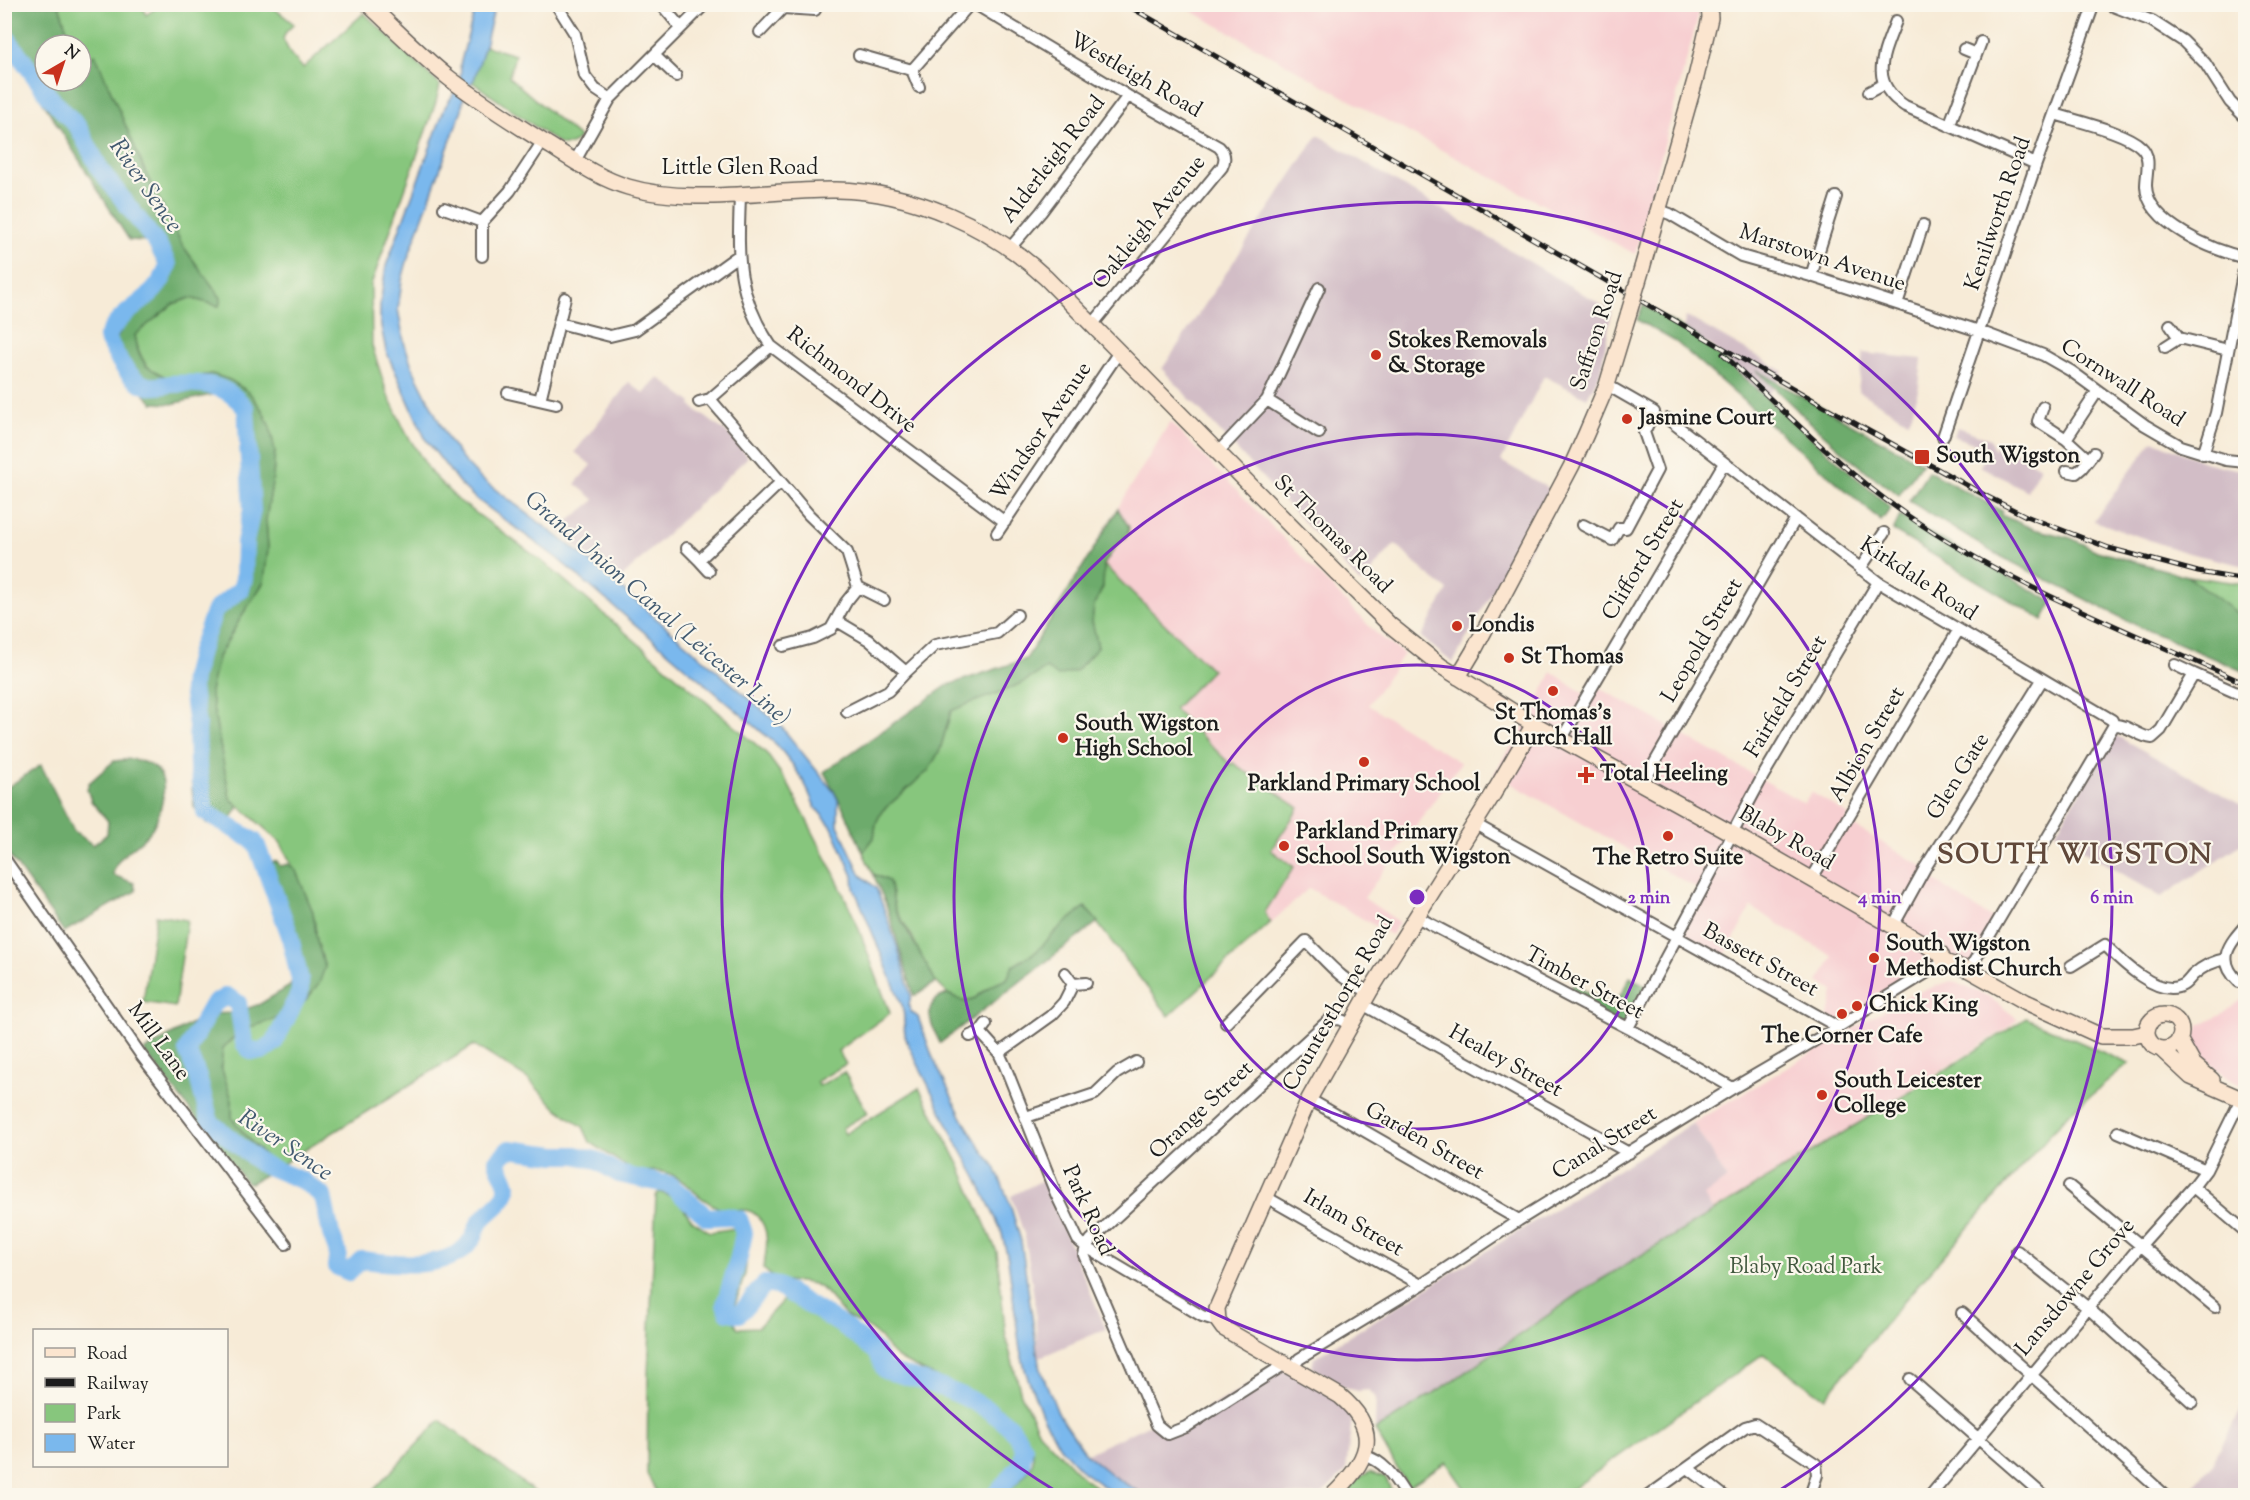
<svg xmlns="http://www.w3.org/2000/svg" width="2250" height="1500" viewBox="0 0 2250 1500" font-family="'Sorts Mill Goudy',serif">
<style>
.built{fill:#f7cfd1}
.industrial{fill:#d2bdc6}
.green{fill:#87c67d;stroke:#52714c;stroke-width:1.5}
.forest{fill:#6dab6c;stroke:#446444;stroke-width:1.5}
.water{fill:#7ab8ed;stroke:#4b6a84;stroke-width:1.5}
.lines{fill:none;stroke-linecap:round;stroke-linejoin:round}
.river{stroke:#7ab8ed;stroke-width:18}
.street-casing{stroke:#69645d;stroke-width:14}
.secondary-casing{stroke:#69645d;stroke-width:18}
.street{stroke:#fff;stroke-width:10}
.secondary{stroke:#fbe5cf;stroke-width:15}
.rail-casing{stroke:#1c1c1c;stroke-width:5}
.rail{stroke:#fbf7ec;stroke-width:3;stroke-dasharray:9;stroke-linecap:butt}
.secondary-bridge-casing{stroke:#69645d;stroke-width:18;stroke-linecap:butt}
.secondary-bridge{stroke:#fbe5cf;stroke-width:15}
.ring{fill:none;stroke:#7b2cbf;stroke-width:3}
.poi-dot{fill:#c8321e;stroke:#fbf7ec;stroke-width:2}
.labels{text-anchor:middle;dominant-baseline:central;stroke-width:4.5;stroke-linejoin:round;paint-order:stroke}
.street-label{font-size:22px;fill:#1c1c1c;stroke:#fbf7ec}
.poi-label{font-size:22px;font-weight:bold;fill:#1c1c1c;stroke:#fbf7ec;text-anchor:start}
.park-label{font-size:22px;fill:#41583e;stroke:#fbf7ec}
.water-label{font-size:24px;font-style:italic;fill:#425a70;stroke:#fbf7ec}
.district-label{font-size:28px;font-weight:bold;letter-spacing:1.5px;fill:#60483a;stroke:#fbf7ec}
.centre{fill:#7b2cbf;stroke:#fbf7ec;stroke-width:3}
.ring-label{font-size:18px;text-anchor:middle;font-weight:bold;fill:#7b2cbf;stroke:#fbf7ec;stroke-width:4.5;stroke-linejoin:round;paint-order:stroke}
</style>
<rect width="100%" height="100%" fill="#fbf7ec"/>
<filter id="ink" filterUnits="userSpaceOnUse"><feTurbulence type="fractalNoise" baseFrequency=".0167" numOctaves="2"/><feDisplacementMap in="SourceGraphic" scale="12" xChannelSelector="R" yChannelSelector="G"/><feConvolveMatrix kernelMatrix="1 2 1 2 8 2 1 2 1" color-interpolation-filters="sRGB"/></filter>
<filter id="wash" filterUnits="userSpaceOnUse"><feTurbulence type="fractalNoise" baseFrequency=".008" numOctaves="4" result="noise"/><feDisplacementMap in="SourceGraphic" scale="24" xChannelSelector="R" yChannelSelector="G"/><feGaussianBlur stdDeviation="1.35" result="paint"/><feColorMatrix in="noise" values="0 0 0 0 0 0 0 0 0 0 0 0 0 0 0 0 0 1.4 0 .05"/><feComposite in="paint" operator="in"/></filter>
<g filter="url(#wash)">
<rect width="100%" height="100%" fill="#f7ebd7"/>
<path class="built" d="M1181,5L1701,4V5L1635,254L1380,117Z
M1170,422L1377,634L1404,654L1368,705L1461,763L1364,898L1399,922L1391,935L1309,888L1169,1016L1098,922L973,1018L936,982L914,996L886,904L845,812L824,772L948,685L1026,659Z
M1552,672L1586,695L1593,684L1804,803L1811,792L1849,815L1846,821L1925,868L1923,873L1980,911L1998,922L1969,970L1944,962L1838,1027L1829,1017L1834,991L1818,982L1833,957L1751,907L1722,961L1676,937L1700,890L1494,774L1521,731Z
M1951,981L1988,996L2018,1019L2007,1028L1810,1154L1713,1212L1702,1194L1727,1179L1693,1123L1910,995Z
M2245,997V1087L2227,1078L2203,1057L2197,1048L2195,1039L2199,1026L2223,1014Z"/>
<path class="industrial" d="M1318,135L1612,311L1600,373L1587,398L1544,376L1501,461L1557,493L1520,567L1495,586L1453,663L1421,637L1448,590L1428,575L1395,544L1360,583L1162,369Z
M1686,316L1783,371L1778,383L1758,372L1774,388L1765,397L1713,347L1683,328Z
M1863,353L1922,359L1919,386L1912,414L1908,421L1858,391Z
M658,377L692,403L691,406L731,436L748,457L618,581L557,530L595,500L575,484L591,465L575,452L629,382L644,394Z
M1957,427L1990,439L1994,450L1998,443L2040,467L2027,491L1980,466L1986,456L1983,447L1954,436Z
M2153,440L2204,462L2245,471V566L2184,552L2094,521Z
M2115,735L2245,807V842L2161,897L2055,833Z
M1693,1123L1727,1179L1704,1196L1713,1212L1589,1287L1445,1386L1375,1430L1376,1398L1369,1390L1358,1391L1342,1386L1312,1367L1314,1358Z
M1043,1180L1106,1329L1038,1358L1035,1304L1025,1237L1011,1196Z
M1285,1364L1353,1408L1346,1471L1321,1495H1144L1113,1476L1086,1454L1148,1425L1173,1429Z
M2245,1401V1495H2188L2211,1465Z"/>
<path class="green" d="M59,5H143L146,15L160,5H270L294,24L286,32L283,39L291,55L303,68L364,13L440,85L436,102L371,285L372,346L387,393L406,433L431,473L458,500L542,561L766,753L787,782L834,873L857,924L890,1013L838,1051L846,1064L816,1082L819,1086L844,1072L868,1113L842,1128L845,1134L919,1088L959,1164L997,1252L1006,1338L1021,1394L1039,1432L1083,1478L1108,1495H1005C1014,1486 1027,1476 1032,1464C1034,1459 1033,1452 1031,1447C1014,1396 938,1384 898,1358C889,1353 887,1345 880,1338C875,1333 868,1328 862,1324C857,1321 851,1320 846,1316C837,1307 828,1292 818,1286C800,1276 782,1290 763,1268C767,1251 771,1228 756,1215C746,1205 732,1214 721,1209C683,1193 686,1164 636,1173L590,1142L583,1127L555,1107L528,1079L474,1045L276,1168L245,1135L232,1118V1100L221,1067L223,1048L240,1031L297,1011L325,967L317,941L313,912L295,871L280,842L230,798L210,691L218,657L244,612L264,582L268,548L266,520L273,477L275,451L212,374C172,381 143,384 135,335L173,304L190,298L219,306L221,298L183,246L147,176L95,54L88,60L81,53V45H75L66,27Z
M485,46L515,55L509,77L580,138L570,145H561L472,82Z
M1104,565L1212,670L1174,709L1231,765L1233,763L1299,808L1271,850L1294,867L1265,912L1270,923L1169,1016L1085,907L1057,930L1037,951L1013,966L1007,979L991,986L975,998L965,1002L948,994L936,982L926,967L912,936L895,909L889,881L873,874L863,852L874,838L876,823L882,811L928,771L940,750L951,711C982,697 1018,690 1046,668L1076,671L1098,647L1092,621L1094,605L1103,587Z
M2187,576L2245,584V619Z
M156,915L187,920L175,1007L143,1002Z
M2026,1018L2129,1064L2067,1115L1903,1302L1825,1398L1763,1354L1564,1495H1469L1446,1462L1408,1487L1375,1430L1445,1386L1589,1287L1933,1078Z
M659,1192L676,1198L692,1220L710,1232L736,1228L744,1229L749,1236L745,1274L731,1316L738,1328L758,1327L786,1297C806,1305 821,1317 838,1328C843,1331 850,1332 854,1336C869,1348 875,1367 892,1375C925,1389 1011,1408 1019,1449C1023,1469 995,1481 985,1495H656L655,1489L647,1474L648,1374L656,1195Z
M440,1420L539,1495H369Z
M1370,1472L1385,1477C1390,1484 1389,1489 1394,1495L1339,1496L1356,1479Z"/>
<path class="forest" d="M5,4L59,5L66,27L75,45H45V81H81V53L88,60L95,54L147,176L183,246L221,298L219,306L190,298L173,304L135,335L138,351L146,366L169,379H184L212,374L230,380L249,392L263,411L270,427L275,451L273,477L266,520L268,548L264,582L244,612L218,657L210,691L230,798L239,807L231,819L213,826L206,823L194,807L192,788L195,751L192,700L212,630L240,580L253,513L248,488L253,466L252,433L244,416L233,402L219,393L172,404L153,403L132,382L118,359L116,340L130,314L161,287L163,273L147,241L129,240L5,41Z
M1643,305L1695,335L1891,508L1881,521L1676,342L1637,320Z
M1756,370L1778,383L1922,463L1899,495C1847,460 1801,414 1756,370Z
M1928,471L2002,511L2001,515L2034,529L2071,538L2097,551L2187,576L2245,619V672L2140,627L1992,552L1909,501Z
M1118,509L1129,527L1128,534L1114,549L1104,565L1103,587L1094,605L1092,621L1098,647L1076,671L1058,676L1046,668C1017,690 982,697 951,711L940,750L928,771L882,811L876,823L874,838L863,852L845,812L824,772L948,685L1026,659Z
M1900,516L2053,602L2043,620L1893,531Z
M131,759C141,761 155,764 160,774C169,790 159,819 149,833C138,847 115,855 113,875L134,883L136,891L64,932L5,849V789L41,765L74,831L93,845L107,834L108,821L91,801L87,789L89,783L114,761Z
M277,861L280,866L289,864L296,871L313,912L317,941L325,967L319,984L297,1011L240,1031L223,1048L221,1067L232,1100V1118L245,1135L276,1168L251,1183L246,1182L144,1051L207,1014L234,1013L260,1004L290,986L294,975L292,926L269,881L265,865Z
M873,874L889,881L895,909L936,982L914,996L886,904Z
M1085,907L1098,922L940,1043C930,1023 920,1002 948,994L965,1002L975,998L991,986L1007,979L1013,966L1037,951L1057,930Z
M1630,977L1647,986L1625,1027L1568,995L1573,984L1614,1007Z"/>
<path class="water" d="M476,5H495L486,42L474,80C467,86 462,99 462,109L408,258L402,280L398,309L404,342L413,369L448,439L462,459L479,477L585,557L780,725L834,792L838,800V825L861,875L876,888L883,906L898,949L911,996L909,1004L911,1012L918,1017L933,1058L962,1118L980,1147L995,1167L1010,1204L1021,1241L1038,1358L1042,1373L1058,1413L1086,1454L1113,1476L1144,1495H1116L1083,1472L1060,1447L1042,1415L1026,1373L1020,1350L1008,1259L1001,1230L976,1177L957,1143L907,1042C902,1029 906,1018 902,1005L854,888L853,876L832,827L815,807L805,784L793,765L777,745L558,559L475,498L460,484L426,440L386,351L380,321V305L386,266L445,107C453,95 464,80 460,65Z"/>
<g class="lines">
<path class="river" d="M4,34L49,96L78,127L101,171L158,245L168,265C156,304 124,304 107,337C115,354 128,381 148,386C155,387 165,385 171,384C203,382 226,383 246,409L252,510L245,542L244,579L241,589L215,610L200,651L193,678L192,688L197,726L198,767L205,812L254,841L257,846L289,933L300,980V992L274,1043L262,1051H251L244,1043L238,1003L227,996L213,1004L187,1050L198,1077L210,1122L260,1163L303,1181L323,1196L331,1234L338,1253L336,1266L349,1272L361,1260C392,1263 448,1272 470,1242C475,1237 476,1228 480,1222C488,1211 509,1201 507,1186C506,1178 499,1169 497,1161L509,1149L555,1155H576L596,1160L619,1174L670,1185L707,1217L725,1216L739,1219L744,1233L739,1257L725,1304L728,1312L739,1314C749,1305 754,1294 765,1284L778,1286L845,1327L876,1352L885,1370C929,1383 977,1395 1011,1428C1016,1434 1020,1441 1024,1448L1021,1465L994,1496"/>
</g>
</g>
<g filter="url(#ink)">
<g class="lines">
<defs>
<path id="street" d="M556,4L575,34L585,76L595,89L610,99
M661,4L681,28
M975,4L1128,96L1219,147C1225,153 1226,159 1222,167L1092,325
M2108,4L2152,21L2183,41L2205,63L2230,102L2246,118
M1896,21C1883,55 1868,82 1905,106L2036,164
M760,32L783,8L815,10
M1964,49L1976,54
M654,55L676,76
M859,55L912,70L970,4
M912,70L919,87
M1869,92L1884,84
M2055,114C2076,121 2126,132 2141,147C2152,157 2146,173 2146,186C2147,224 2215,251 2246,258
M1949,126L1981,42
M575,161L610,99L705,4
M740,195C738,256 735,293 771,346L1005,522
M444,208L482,222L510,191L543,141
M1659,210L1670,214L1741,256L1811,276L1897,304L1979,331L2043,355L2071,371L2145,425L2181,446L2226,460L2246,462
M1010,248L1041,212L1128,96
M482,256V222
M1811,276L1836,197
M1897,304L1923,225
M559,323L610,336L635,330L739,255
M2170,325L2179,338L2228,350
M2165,347L2179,338
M508,393L556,404
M710,399L809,515L847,552L858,587L846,602L831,629L813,638L783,646
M540,400L565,298
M1267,400L1319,433
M699,402L710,399L771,346
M2043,407L2038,421L2066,439
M1668,419L1878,582L2112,720L2114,725C2128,724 2138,737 2152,738L2161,730L2194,674L2246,697
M1943,437L2036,164L2094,4
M1218,452L1267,400L1319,288
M2203,454L2216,413L2246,259
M2088,459L2066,439L2097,392
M2067,471L2076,473L2082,468L2094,453
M1583,525L1612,540L1619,528H1626L1657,470L1644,432L1654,412L1607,385
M997,533L1119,352
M687,548L699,560L780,483
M699,560L709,571
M1860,569L1884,533
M858,587L884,600
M837,621L869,640L906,672L935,645L997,633L1017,615
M2175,665L2194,674
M847,712L888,691L906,672
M1561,740L1724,463
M1643,783L1796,518
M1475,824C1595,892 1717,959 1838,1027
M4,858L141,1055L286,1244
M1811,880L1958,631
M1415,916L1628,1028L1733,1088
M1893,926L1925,868L2042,680
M2071,966L2105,945C2121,961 2159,999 2183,985C2187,983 2190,978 2193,975C2203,966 2213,961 2226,959
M1969,970L2114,725
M1065,973L1073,984L1086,983
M2239,982C2216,960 2228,945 2246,925
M1362,1004L1629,1153
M1226,1023L1306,941C1326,960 1343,984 1370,991
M1628,1028L1763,776L1878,582
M980,1032L999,1053L1005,1066L1056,1194L1078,1240L1086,1247L1084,1255L1157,1425L1168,1434L1186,1427L1285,1364
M970,1036L980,1032L986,1024
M999,1053L1052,1015L1064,1002L1073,984
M1309,1099L1519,1220
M1026,1117L1095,1094L1117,1073L1136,1062
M2118,1132L2206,1170
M2069,1186L2215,1307
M2193,1187L2246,1232
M1266,1197L1421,1285
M2017,1251L2088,1308L2192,1402
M1962,1313L2166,1496
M1218,1321L1202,1316L1086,1247L1091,1240L1329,1020L1339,1019L1351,1024
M1293,1368L1299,1359L1421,1285L1519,1220L1733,1088L1838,1027L1944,962
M1910,1379L2044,1496
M1365,1456C1385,1461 1395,1479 1406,1496
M1688,1468L1724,1496
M1648,1496L1745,1427L1755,1424L1816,1464L1817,1475L1810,1496
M1930,1496L2141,1245L2193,1187L2206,1170L2241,1099"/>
<path id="secondary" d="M368,4C395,29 421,56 449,78C480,102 514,123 547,144C573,160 598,178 628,187C691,206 771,189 836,190C912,191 992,227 1046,278L1336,572L1390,625L1441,666L1523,718L1731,833L1940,953L1944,962L1969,970L2026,1002L2101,1036H2133L2147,1033
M1642,268L1696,77L1710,18L1709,4
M1458,677L1473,652L1572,465L1586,434L1607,385L1629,312
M2147 1032a17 17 0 1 1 34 0a17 17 0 1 1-34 0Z
M2179,1039L2193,1064L2212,1080
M2161,1049L2191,1077L2246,1101
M1332,1496C1367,1462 1384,1433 1340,1396L1223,1328L1218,1321L1217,1308L1309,1099L1370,991L1492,796L1534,724"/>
</defs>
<use href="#street" class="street-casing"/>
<use href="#secondary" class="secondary-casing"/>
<use href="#street" class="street"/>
<use href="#secondary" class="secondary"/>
<defs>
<path id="rail" d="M1125,4L1822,405L1988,497L2026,516L2109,548L2198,572L2246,580
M1723,354C1781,408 1838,467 1904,513C2009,586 2130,631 2246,684"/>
</defs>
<use href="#rail" class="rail-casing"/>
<use href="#rail" class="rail"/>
<defs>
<path id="secondary-bridge" d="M1629,312L1642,268"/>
</defs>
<use href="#secondary-bridge" class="secondary-bridge-casing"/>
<use href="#secondary-bridge" class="secondary-bridge"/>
</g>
</g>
<g class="ring">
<circle cx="1417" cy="897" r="232"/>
<circle cx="1417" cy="897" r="463"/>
<path d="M1059 1493A695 695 0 1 1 1775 1493"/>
</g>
<g class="poi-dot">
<circle cx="1376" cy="355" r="6"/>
<circle cx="1627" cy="419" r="6"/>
<rect x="1914" y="449" width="16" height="16" rx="3"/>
<circle cx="1457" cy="626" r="6"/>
<circle cx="1509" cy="658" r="6"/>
<circle cx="1553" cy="691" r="6"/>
<circle cx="1063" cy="738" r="6"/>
<circle cx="1364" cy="762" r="6"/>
<path d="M1583 766h6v6h6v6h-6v6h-6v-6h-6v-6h6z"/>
<circle cx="1668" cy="836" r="6"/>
<circle cx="1284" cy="846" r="6"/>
<circle cx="1874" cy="958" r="6"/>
<circle cx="1857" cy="1006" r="6"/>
<circle cx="1842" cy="1014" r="6"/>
<circle cx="1822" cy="1095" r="6"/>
</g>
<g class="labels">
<g class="street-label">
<text transform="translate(1135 76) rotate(30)">Westleigh Road</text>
<text transform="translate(1054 160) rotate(-52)">Alderleigh Road</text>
<text x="740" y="169">Little Glen Road</text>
<text transform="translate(1999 214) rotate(-71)">Kenilworth Road</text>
<text transform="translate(1150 223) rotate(-51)">Oakleigh Avenue</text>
<text transform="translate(1822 259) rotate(18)">Marstown Avenue</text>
<text transform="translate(1598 331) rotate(-72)">Saffron Road</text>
<text transform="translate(851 381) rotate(38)">Richmond Drive</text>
<text transform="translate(2122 384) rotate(33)">Cornwall Road</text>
<text transform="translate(1042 432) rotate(-56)">Windsor Avenue</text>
<text transform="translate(1332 535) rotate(45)">St Thomas Road</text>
<text transform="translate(1644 560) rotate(-59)">Clifford Street</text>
<text transform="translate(1918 580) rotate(33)">Kirkdale Road</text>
<text transform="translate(1703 641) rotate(-60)">Leopold Street</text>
<text transform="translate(1787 697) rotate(-59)">Fairfield Street</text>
<text transform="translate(1868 745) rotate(-60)">Albion Street</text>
<text transform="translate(1959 777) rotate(-58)">Glen Gate</text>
<text transform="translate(1786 839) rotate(30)">Blaby Road</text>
<text transform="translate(1760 961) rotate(29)">Bassett Street</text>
<text transform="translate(1584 984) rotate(28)">Timber Street</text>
<text transform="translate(1339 1004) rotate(-60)">Countesthorpe Road</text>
<text transform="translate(158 1042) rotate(54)">Mill Lane</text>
<text transform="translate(1505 1062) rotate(29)">Healey Street</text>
<text transform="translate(1202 1111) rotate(-43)">Orange Street</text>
<text transform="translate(1424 1142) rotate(30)">Garden Street</text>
<text transform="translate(1605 1144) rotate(-32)">Canal Street</text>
<text transform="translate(1087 1211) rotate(66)">Park Road</text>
<text transform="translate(1353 1224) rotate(30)">Irlam Street</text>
<text transform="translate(2076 1288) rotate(-50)">Lansdowne Grove</text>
</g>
<g class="poi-label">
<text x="1388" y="342">Stokes Removals<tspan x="1388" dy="25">&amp; Storage</tspan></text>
<text x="1639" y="419">Jasmine Court</text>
<text x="1936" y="457">South Wigston</text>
<text x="1469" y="626">Londis</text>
<text x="1521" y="658">St Thomas</text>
<text x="1553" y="714" text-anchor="middle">St Thomas's<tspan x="1553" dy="25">Church Hall</tspan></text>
<text x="1075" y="725">South Wigston<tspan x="1075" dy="25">High School</tspan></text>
<text x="1600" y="775">Total Heeling</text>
<text x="1364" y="785" text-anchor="middle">Parkland Primary School</text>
<text x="1296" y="833">Parkland Primary<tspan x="1296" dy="25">School South Wigston</tspan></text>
<text x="1668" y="859" text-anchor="middle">The Retro Suite</text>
<text x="1886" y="945">South Wigston<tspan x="1886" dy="25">Methodist Church</tspan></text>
<text x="1869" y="1006">Chick King</text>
<text x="1842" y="1037" text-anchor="middle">The Corner Cafe</text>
<text x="1834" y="1082">South Leicester<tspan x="1834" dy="25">College</tspan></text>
</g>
<g class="park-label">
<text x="1806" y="1268">Blaby Road Park</text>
</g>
<g class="water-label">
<text transform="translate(145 186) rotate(55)">River Sence</text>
<text transform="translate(657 609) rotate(41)">Grand Union Canal (Leicester Line)</text>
<text transform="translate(285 1146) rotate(34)">River Sence</text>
</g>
<g class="district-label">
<text x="2075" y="856">SOUTH WIGSTON</text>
</g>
</g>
<circle cx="1417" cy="897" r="9" class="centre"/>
<g class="ring-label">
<text x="1649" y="903">2 min</text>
<text x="1880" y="903">4 min</text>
<text x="2112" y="903">6 min</text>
</g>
<rect width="2250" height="1500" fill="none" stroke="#fbf7ec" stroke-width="24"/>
<rect x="33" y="1329" width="195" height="138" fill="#fbf7ec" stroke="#a29f99" stroke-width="1.5"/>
<rect x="45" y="1348" width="30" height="9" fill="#fbe5cf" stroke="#a29f99" stroke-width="1.5"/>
<text x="87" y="1359" font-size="18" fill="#1c1c1c">Road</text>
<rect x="45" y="1378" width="30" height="9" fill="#1c1c1c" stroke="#a29f99" stroke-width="1.5"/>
<text x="87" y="1389" font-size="18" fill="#1c1c1c">Railway</text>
<rect x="45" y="1404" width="30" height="18" fill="#87c67d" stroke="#a29f99" stroke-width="1.5"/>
<text x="87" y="1419" font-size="18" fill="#1c1c1c">Park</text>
<rect x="45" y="1434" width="30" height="18" fill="#7ab8ed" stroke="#a29f99" stroke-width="1.5"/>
<text x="87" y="1449" font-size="18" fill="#1c1c1c">Water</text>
<g transform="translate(63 63) rotate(39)"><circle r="28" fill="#fbf7ec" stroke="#a29f99" stroke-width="1.5"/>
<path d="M0-4.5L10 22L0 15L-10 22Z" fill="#c8321e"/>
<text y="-9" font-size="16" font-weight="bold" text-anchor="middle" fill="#1c1c1c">N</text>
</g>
</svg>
